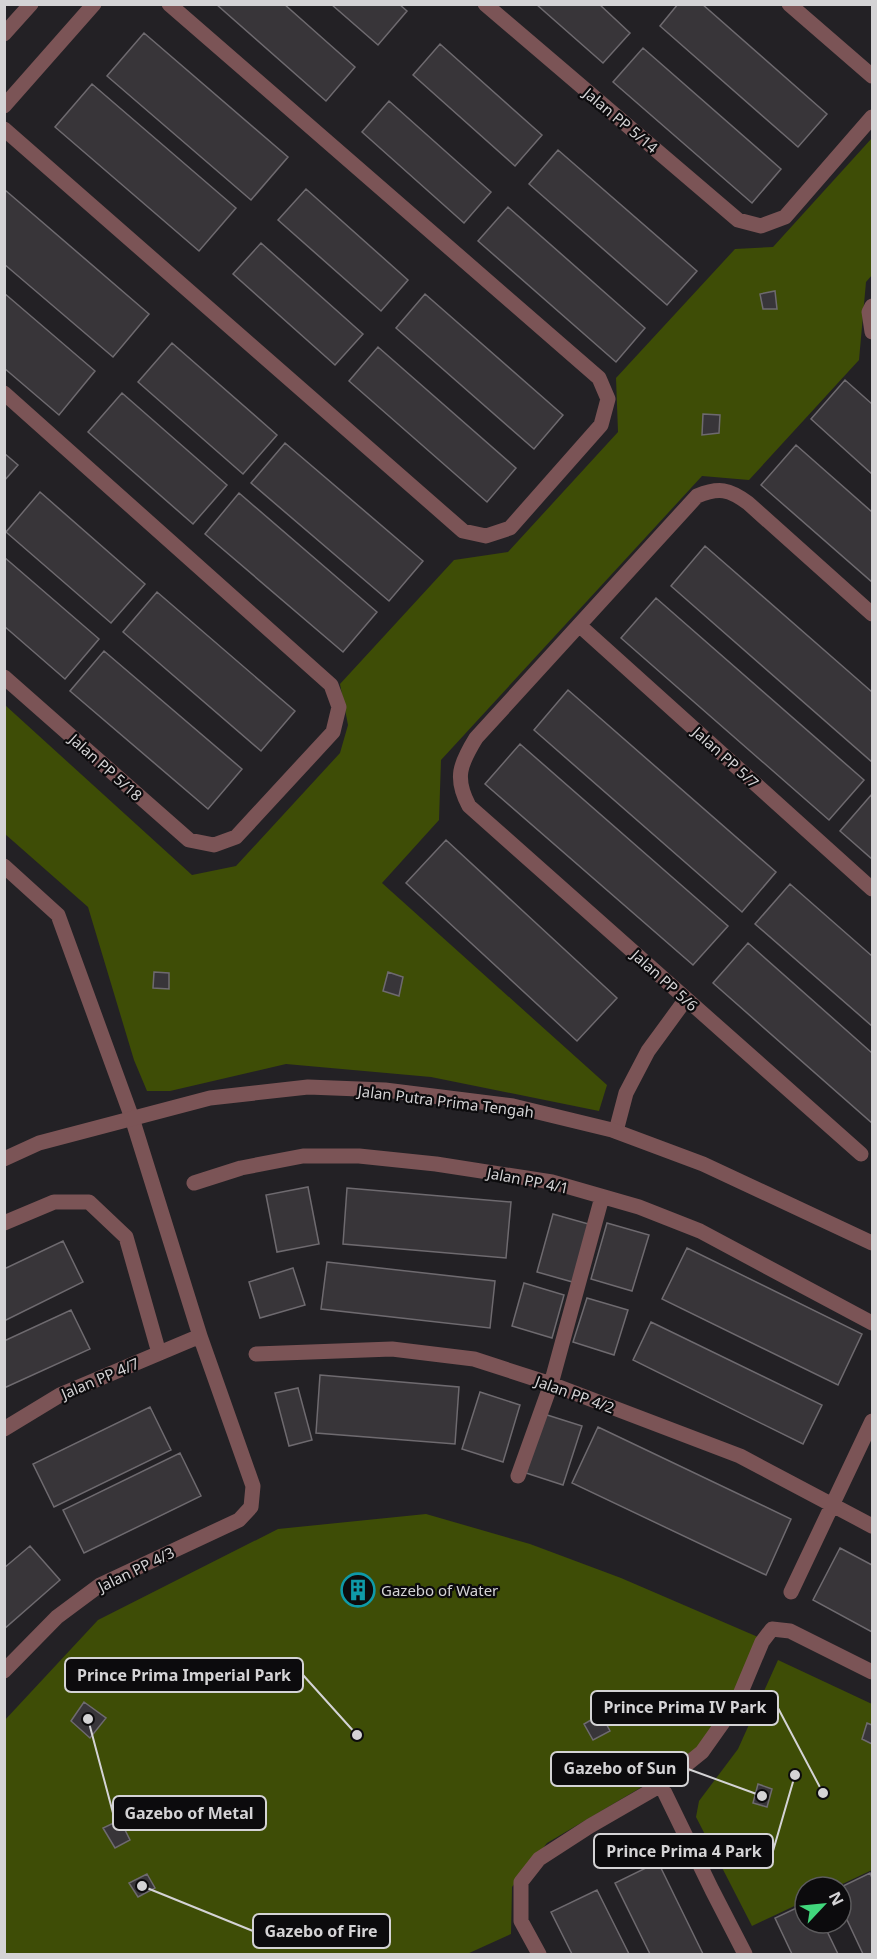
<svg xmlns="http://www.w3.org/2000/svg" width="877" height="1959" viewBox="0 0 877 1959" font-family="'Noto Sans',sans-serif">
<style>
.green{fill:#3e4d06}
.building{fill:#383539;stroke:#6e6a6f;stroke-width:1.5}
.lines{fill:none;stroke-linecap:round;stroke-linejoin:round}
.minor{stroke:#7b5456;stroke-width:15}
.tertiary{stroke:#7b5456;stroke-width:15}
.labels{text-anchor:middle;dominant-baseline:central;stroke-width:4.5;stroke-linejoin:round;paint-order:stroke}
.street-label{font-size:15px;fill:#d4d3d5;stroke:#0c0b0d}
.poi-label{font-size:15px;fill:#d4d3d5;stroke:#0c0b0d;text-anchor:start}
.leader{fill:none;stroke:#d4d3d5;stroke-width:2}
.callout-dot{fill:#d4d3d5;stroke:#0c0b0d;stroke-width:2}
.callout{fill:#0c0b0d;stroke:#d4d3d5;stroke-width:2}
.callout-label{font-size:16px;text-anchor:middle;font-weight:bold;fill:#d4d3d5}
</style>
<rect width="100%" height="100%" fill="#232125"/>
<path class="green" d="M872,138V275L866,282L859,360L749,480L702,476L441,760L439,820L382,883L607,1085L599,1111L431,1077L286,1064L170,1091H147L134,1060L88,907L5,834V705L192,875L236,866L340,753L348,725L340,684L454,560L508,552L618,432L616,378L735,249L773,247Z
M426,1514L530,1544L621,1578L758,1637L733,1701L701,1748L662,1775L547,1843L512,1887L511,1934L467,1954H5L4,1721L98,1620L278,1529Z
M778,1660L872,1704V1870L836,1887H805V1901L752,1926L696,1817L699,1801L738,1749Z"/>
<path class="building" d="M216,4H284L355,67L326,101Z
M331,4H399L407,11L378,45Z
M536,4H599L630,33L603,63Z
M678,4H702L827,114L798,147L660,26Z
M144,33L288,157L251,200L107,76Z
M440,44L542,135L515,166L413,75Z
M643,48L781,169L752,203L613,82Z
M92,84L236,208L199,251L55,127Z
M389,101L491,192L464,223L362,132Z
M558,150L697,271L667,305L529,184Z
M306,189L408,280L381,311L278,220Z
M5,190L149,314L113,357L4,264Z
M508,207L645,328L616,362L478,241Z
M261,243L363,334L335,365L233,274Z
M775,291L777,309H763L760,294Z
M4,293L95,371L59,415L4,368Z
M425,294L563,415L534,449L396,328Z
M172,343L277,435L243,474L138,382Z
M378,347L516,468L487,502L349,381Z
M845,380L872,404V474L811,419Z
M122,393L227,485L193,524L88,432Z
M703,414L720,415L719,433L702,435Z
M285,443L423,561L389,601L251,483Z
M796,445L872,512V582L761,485Z
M4,453L18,465L4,481Z
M40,492L145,584L111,623L6,532Z
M239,493L377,612L343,652L205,534Z
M705,546L872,692V762L671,586Z
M4,557L99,639L65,679L4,626Z
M157,592L295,711L261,751L123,632Z
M656,598L864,780L829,820L621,638Z
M104,651L242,769L208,809L70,691Z
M568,690L776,872L742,912L534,730Z
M520,744L728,926L693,965L485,784Z
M872,794V859L840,831Z
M446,840L617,998L577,1041L406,883Z
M790,884L872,956V1026L755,924Z
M748,943L872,1053V1123L713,983Z
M154,972L169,973V989L153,988Z
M388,972L403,977L399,996L383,991Z
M308,1187L319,1244L277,1252L266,1195Z
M347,1188L511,1202L506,1258L343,1244Z
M553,1214L592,1225L576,1283L537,1272Z
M607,1223L649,1235L632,1291L591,1279Z
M63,1241L83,1282L4,1321V1269Z
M687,1248L862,1334L838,1385L662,1299Z
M327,1262L495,1281L490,1328L321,1309Z
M293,1268L305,1305L260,1318L249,1282Z
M524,1283L564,1295L552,1338L512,1326Z
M587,1298L628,1310L614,1355L573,1342Z
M71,1310L90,1349L4,1388V1341Z
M651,1322L822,1405L803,1444L633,1360Z
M320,1375L459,1387L455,1444L316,1433Z
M298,1388L312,1440L289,1446L275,1393Z
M480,1392L520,1405L503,1462L462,1449Z
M150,1407L171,1450L54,1507L33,1464Z
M544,1414L582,1426L563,1485L526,1473Z
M598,1427L791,1519L766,1575L572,1483Z
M180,1453L201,1496L84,1553L63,1510Z
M30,1546L60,1580L4,1629V1568Z
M840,1548L872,1565V1632L813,1600Z
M364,1578L371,1594L354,1604L344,1587Z
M84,1702L106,1718L90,1738L71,1721Z
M601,1714L610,1731L593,1740L584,1724Z
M867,1723L872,1725V1744L862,1739Z
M758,1784L772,1789L767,1807L753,1803Z
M120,1820L130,1840L115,1848L103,1828Z
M658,1862L703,1954H650L615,1883Z
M870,1873L872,1878V1954H863L841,1907V1887Z
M147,1874L155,1888L138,1897L129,1883Z
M597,1890L629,1954H572L551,1912Z
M805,1904V1923H823L838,1954H792L775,1918Z"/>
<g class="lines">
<path class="minor" d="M485,4L738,220L761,226L785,217L872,117
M789,4L872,76
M4,106L94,4
M4,129L463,531L486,536L510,528L601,425L608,399L599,378L169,4
M872,306L869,312L872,332
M4,393L331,685L339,707L333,732L236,837L214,845L189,840L4,677
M579,625L872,889
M4,866L58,915L132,1118L200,1336L253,1486L251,1507L239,1520L100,1585L57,1617L4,1671
M616,1131L626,1093L648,1051L686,999
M861,1154L469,806C454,778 460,764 476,738L697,496C719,487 729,489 748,503L872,614
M194,1183L241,1168L303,1156H359L436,1164L552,1182L639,1207L700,1231L872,1323
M4,1223L54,1202H89L126,1237L159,1353
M256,1354L392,1349L474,1359L551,1384L740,1456L872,1526
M4,1429L60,1395L200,1336
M518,1476L551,1384L602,1197
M791,1592L872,1421
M661,1785L712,1890L745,1954
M539,1954L521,1921V1882L539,1859L590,1826L661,1785L702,1752L736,1704L762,1642L772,1629L790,1631L872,1672"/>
<path class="tertiary" d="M4,34L31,4
M4,1159L39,1143L210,1098L308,1087L385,1090L513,1106L612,1130L703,1164L872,1243"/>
</g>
<defs>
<symbol id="building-ring" viewBox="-11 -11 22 22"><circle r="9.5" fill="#0c0b0d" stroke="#0f9aa8" stroke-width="1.5"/><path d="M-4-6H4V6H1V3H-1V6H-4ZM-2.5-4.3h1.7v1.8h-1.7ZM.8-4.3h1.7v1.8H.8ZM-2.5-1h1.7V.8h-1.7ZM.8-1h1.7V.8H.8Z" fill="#0f9aa8"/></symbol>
</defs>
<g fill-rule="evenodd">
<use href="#building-ring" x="339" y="1571" width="38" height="38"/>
</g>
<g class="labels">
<g class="street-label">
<text transform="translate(621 120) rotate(40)">Jalan PP 5/14</text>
<text transform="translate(726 757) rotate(42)">Jalan PP 5/7</text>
<text transform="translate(106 767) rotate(42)">Jalan PP 5/18</text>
<text transform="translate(665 980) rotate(42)">Jalan PP 5/6</text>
<text transform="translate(446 1101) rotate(7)">Jalan Putra Prima Tengah</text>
<text transform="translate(528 1180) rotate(11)">Jalan PP 4/1</text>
<text transform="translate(100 1378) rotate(-23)">Jalan PP 4/7</text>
<text transform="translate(575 1394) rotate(20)">Jalan PP 4/2</text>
<text transform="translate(136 1569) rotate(-26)">Jalan PP 4/3</text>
</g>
<g class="poi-label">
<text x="381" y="1590">Gazebo of Water</text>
</g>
</g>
<path class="leader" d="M357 1735L303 1675M823 1793L778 1708M762 1796L688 1769M88 1719L113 1813M795 1775L773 1851M142 1886L253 1931"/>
<g class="callout-dot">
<circle cx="357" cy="1735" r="6"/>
<circle cx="823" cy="1793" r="6"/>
<circle cx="762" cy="1796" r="6"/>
<circle cx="88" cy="1719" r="6"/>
<circle cx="795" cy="1775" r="6"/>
<circle cx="142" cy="1886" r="6"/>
</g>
<g class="callout">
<rect x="65" y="1658" width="238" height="34" rx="6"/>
<rect x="591" y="1691" width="187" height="34" rx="6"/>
<rect x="551" y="1752" width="137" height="34" rx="6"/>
<rect x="113" y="1796" width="153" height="34" rx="6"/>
<rect x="594" y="1834" width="179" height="34" rx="6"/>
<rect x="253" y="1914" width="137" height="34" rx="6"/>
</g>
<g class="callout-label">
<text x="184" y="1681">Prince Prima Imperial Park</text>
<text x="685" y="1713">Prince Prima IV Park</text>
<text x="620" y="1774">Gazebo of Sun</text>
<text x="189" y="1819">Gazebo of Metal</text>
<text x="684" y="1857">Prince Prima 4 Park</text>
<text x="321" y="1937">Gazebo of Fire</text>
</g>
<rect width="877" height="1959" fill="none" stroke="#d4d3d5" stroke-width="12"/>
<g transform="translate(823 1905) rotate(64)"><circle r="28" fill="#0c0b0d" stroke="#5c5b5d" stroke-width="1.5"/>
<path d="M0-4.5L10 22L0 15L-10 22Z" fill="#41d77c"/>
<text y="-9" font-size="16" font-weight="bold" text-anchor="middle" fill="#d4d3d5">N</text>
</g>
</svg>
